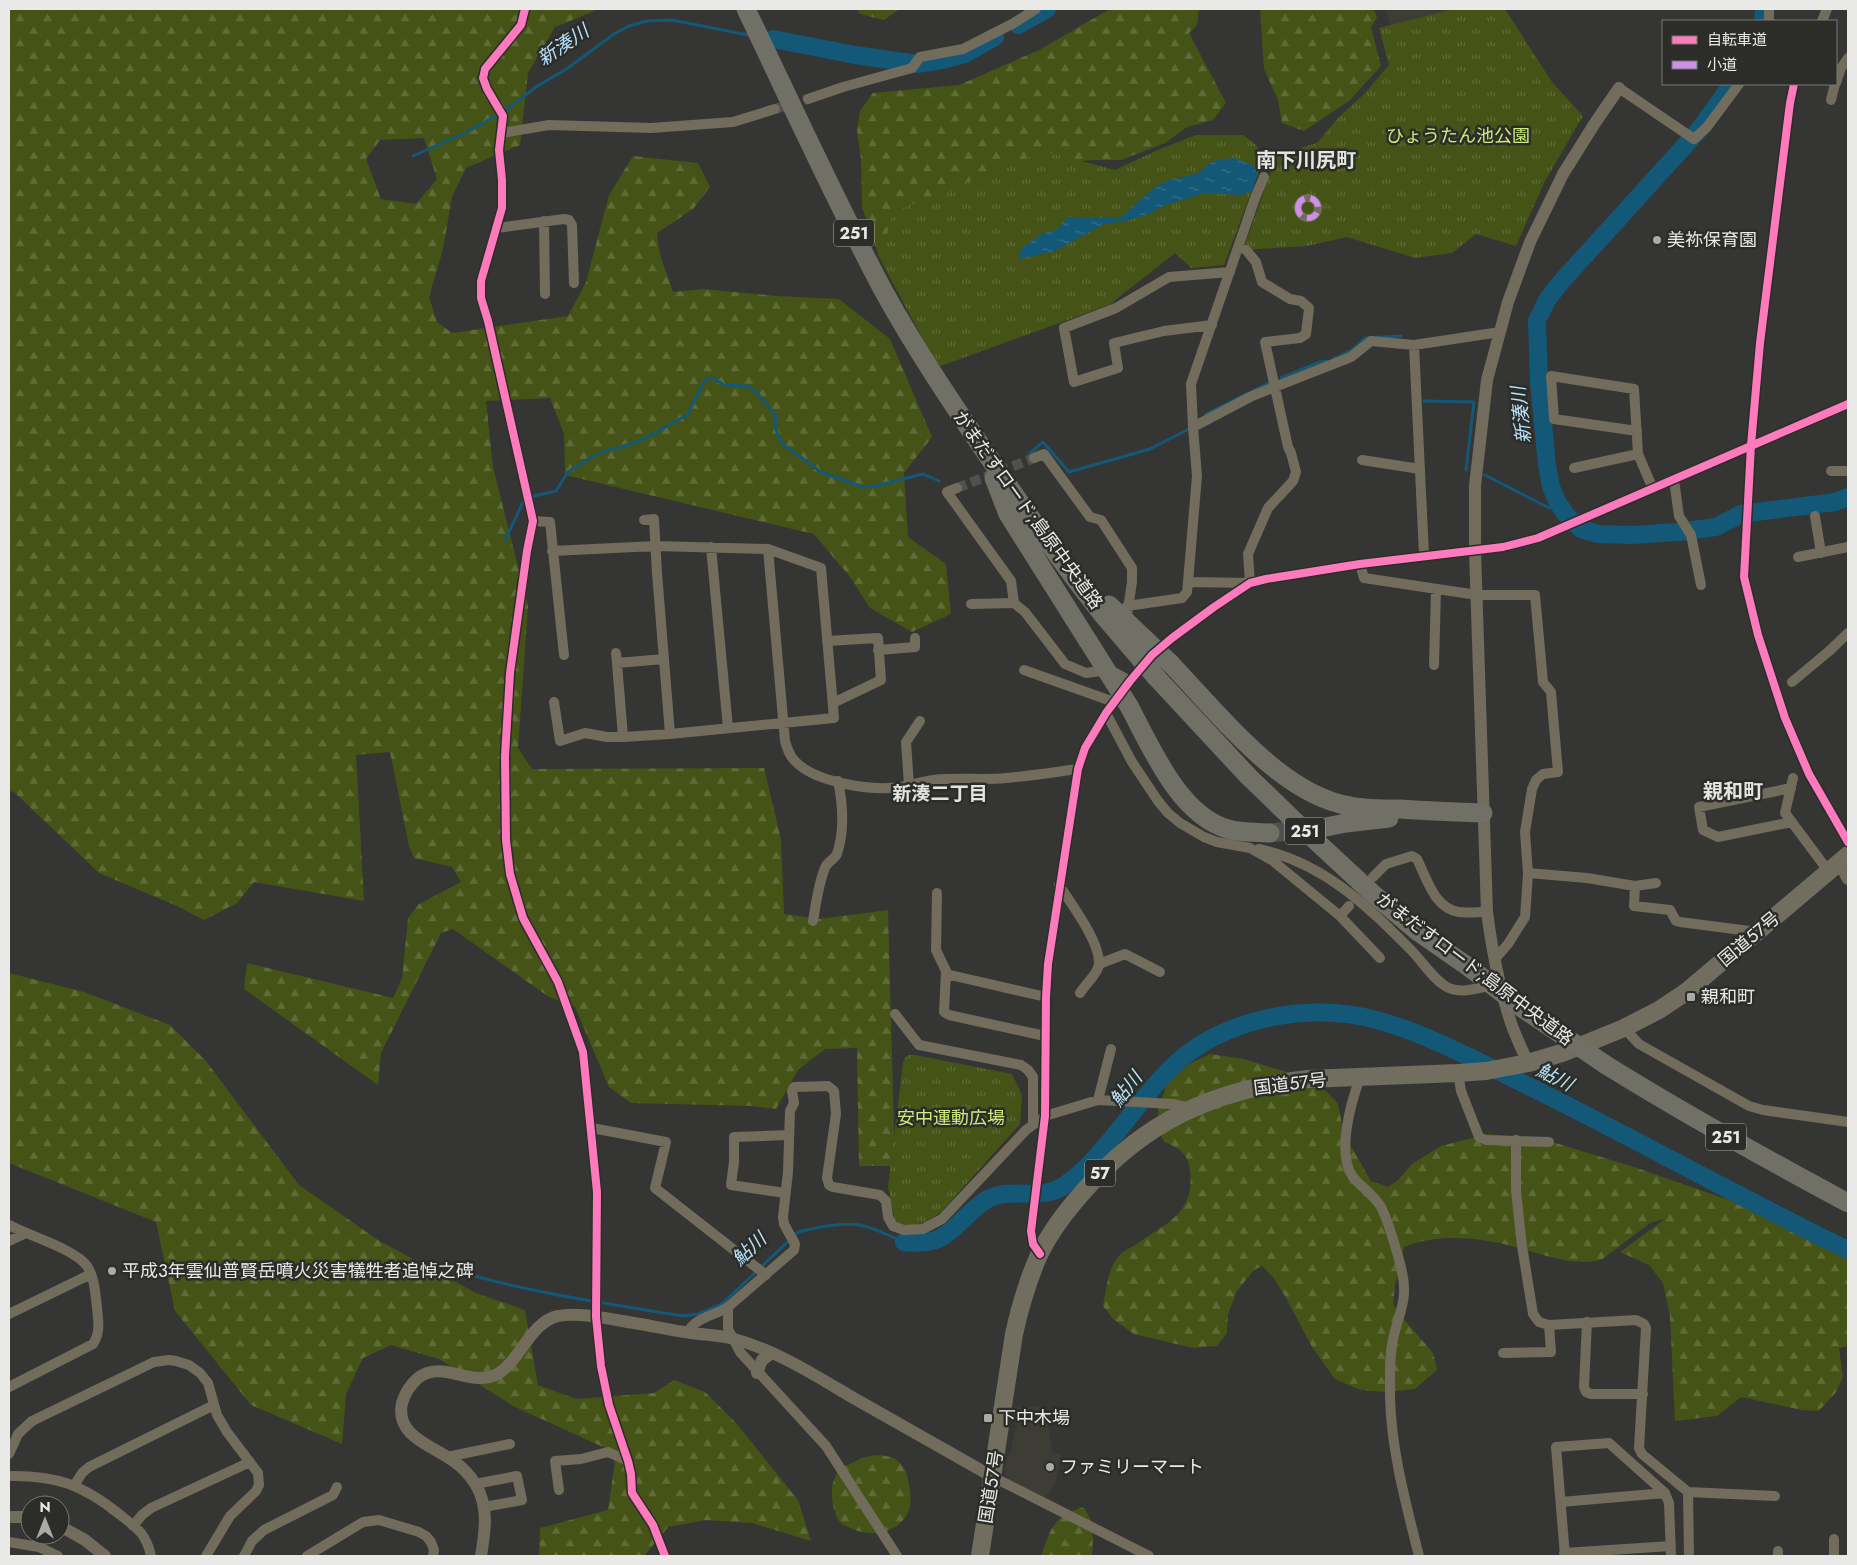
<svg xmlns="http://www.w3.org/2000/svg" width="1857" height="1565" viewBox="0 0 1857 1565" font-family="Jost,'Noto Sans JP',sans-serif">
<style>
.built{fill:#3e3d35}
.forest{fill:url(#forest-firs);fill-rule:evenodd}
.park{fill:url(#park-tufts)}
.water{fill:url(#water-ripples)}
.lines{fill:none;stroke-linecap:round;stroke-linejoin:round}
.stream{stroke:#135877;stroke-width:3}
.river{stroke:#135877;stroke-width:18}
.minor-tunnel{stroke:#50504f;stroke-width:10;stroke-dasharray:10 5;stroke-linecap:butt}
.motorway-tunnel{stroke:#50504f;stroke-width:19;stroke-dasharray:19 9;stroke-linecap:butt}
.pedestrian{stroke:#716c5c;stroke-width:8}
.minor{stroke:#716c5c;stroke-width:10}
.tertiary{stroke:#716c5c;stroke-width:12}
.trunk{stroke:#716e60;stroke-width:18}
.motorway{stroke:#717067;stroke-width:19}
.motorway-bridge{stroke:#717067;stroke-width:19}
.quiet{stroke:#ce8fe9;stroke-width:6;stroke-dasharray:12 6;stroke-linecap:butt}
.cycleway-casing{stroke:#2c2c29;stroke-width:11}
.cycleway{stroke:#fd7abc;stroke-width:8}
.poi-dot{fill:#aaaaa8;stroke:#2c2c29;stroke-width:2}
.labels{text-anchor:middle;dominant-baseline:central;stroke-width:5;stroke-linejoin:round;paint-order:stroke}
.shield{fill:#2c2c29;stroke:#b0b0ae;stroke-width:1}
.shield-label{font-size:16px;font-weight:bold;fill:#e9e9e7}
.park-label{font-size:18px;fill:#cdea7c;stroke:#2c2c29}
.poi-label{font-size:18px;fill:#e9e9e7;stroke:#2c2c29;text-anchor:start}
.street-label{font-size:18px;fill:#e9e9e7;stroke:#2c2c29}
.water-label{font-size:19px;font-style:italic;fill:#b8e2fc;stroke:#2c2c29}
.neighbourhood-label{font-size:19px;font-weight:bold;fill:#e3e3df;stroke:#2c2c29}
.quarter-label{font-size:20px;font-weight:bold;fill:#e3e3df;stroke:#2c2c29}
</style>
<defs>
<pattern id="forest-firs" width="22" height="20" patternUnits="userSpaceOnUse" patternTransform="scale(1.25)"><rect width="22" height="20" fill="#455316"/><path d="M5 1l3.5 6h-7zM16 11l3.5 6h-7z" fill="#606c38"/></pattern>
<pattern id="park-tufts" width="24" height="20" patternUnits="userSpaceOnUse" patternTransform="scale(1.25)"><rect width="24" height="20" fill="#455316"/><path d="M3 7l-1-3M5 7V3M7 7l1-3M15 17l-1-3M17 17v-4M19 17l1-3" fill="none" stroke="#606c38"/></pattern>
<pattern id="water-ripples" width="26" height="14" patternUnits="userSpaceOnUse" patternTransform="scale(1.25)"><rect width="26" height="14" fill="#135877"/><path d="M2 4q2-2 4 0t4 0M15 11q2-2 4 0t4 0" fill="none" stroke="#35708a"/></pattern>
</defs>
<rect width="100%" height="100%" fill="#353534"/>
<path class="built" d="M1386,9H1470L1392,29Z
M1043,1406L1048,1425L1052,1453L1061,1454L1056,1482L1046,1498L1009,1479L1005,1474L1004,1469L1011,1450L1016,1426L1013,1419L1014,1407Z"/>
<path class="forest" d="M9,9H599L555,27L528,73L520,145L466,168L452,197L443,249L429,297L437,322L452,333L568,316L586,282L609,195L633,156L698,163L710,187L693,209L657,233L660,255L673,292L703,289L777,296L839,299L890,339L932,437L904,473L908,537L946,564L951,614L912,632L870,608L850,577L814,534L565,475L564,434L550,398L486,401L493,467L528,606L518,748L532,769L764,768L781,839L784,914L819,919L888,910L895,1166H859L857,1048L825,1049L798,1070L776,1109L751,1106L631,1103L609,1087L575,1007L549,997L453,929L441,933L381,1053L378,1085L244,989L247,963L393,998L402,979L408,918L419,904L461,882L452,867L414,858L409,846L390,752L356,755L364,901L254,882L237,903L204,920L177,906L99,873L14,792L9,791ZM424,138L437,179L416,204L381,199L366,159L380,140Z
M857,9H900L884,20L860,14Z
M1110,9H1199L1197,25L1189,33L1226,103L1213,120L1187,127L1165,143L1121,160H1097L1009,165L880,259L862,207L861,160L857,130L860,111L873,93L959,85L1039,50Z
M1260,9H1374L1377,18L1371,27L1381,66L1349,101L1304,131L1282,123L1278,100L1264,69Z
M9,973L84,992L170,1025L206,1061L299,1185L378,1240L476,1293L525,1310L538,1385L576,1399L654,1393L674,1380L705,1392L736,1423L798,1500L811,1541L752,1523L706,1520L668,1527L644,1556H539L540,1528L608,1510L616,1453L513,1406L439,1359L391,1345L363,1358L346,1394L342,1444L251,1405L175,1311L156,1222L9,1163Z
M1210,1054L1244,1059L1286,1072L1326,1091L1338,1104L1344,1134L1371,1181L1388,1187L1397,1181L1412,1164L1441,1146L1488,1134L1549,1141L1634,1167L1729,1200L1848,1255V1346L1839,1348L1843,1377L1836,1392L1819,1411L1802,1410L1741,1397L1717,1416L1675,1421L1670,1317L1663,1283L1649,1265L1620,1252L1665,1219L1650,1223L1601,1260C1573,1266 1548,1256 1522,1249C1485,1238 1441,1232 1404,1247L1395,1285L1393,1304L1401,1316L1433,1353L1437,1370L1415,1389L1385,1392L1360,1390L1335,1379L1312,1347L1285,1296L1273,1277L1262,1266L1254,1270L1237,1291L1228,1314L1227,1333L1217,1346L1193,1348L1134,1334L1113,1319L1103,1306C1106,1291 1108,1267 1119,1256C1123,1251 1130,1248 1135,1245C1165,1224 1195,1214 1190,1171C1189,1155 1179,1147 1164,1142L1158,1129V1110L1167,1083L1189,1064Z
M875,1455C891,1455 902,1459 907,1475C909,1485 912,1496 910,1506C905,1531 875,1538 855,1530C851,1528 844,1526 841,1523C833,1515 830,1494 833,1483C834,1478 837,1473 839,1469L862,1458Z
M1083,1507C1095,1520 1093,1540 1092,1556H1041C1051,1528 1052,1518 1083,1507Z"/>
<path class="park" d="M1453,9H1505L1552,82L1583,116L1545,181L1516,246L1476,234L1452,253L1415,258L1347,237L1307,246L1243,250L1277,155L1317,143L1338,118L1364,94L1389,65L1379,28Z
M1196,135H1243L1256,145L1264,158L1224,265L1191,268L1175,253L1109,305L938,367L880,259L893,212L1044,151L1115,170L1160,149Z
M909,1055H915L1012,1074L1022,1095L1020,1124L942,1211C929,1222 915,1229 898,1223L894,1217L888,1187L903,1063L905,1058Z"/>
<path class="water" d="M1234,158L1253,165L1258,174L1252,191L1241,195L1205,193L1163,206L1149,214L1130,220L1104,224L1055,251L1020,259L1019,253L1024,246L1044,233L1056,230L1068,217L1120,218L1155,187L1166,181L1199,173L1207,165L1217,160Z"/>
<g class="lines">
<path class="stream" d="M413,156L469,131L506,110L536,87L568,68L614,34L629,26L647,21L672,20L748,35
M1333,359L1352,350L1365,338L1401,336
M1281,378L1320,362L1327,361
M1254,390L1269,383
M1424,401L1474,402L1466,470
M1206,414L1248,393
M1030,453L1043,442L1069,472L1150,449L1189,429
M1485,475L1549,508
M1562,514L1567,516
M505,540L525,498L556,491L568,472L590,458L605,451L621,447L646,438L687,415L704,382L707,379L713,378L724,385L748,386L756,392L775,414L776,429L781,443L821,472L863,487L875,486L923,474L939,481
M447,1268C524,1292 604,1303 683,1316L698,1314L722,1304L798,1232C817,1227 840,1222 860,1225C875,1228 890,1236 904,1242"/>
<path class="river" d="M1763,21L1764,9
M1018,25L1047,9
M773,39L855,55L917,64L942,60L965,54L995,37
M1732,84L1699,130L1561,282L1547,300L1537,321L1539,382L1547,465L1551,487L1558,503L1567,516L1581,529L1598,534L1631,535L1678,532L1716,527L1741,514L1835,502L1848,497
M904,1242C951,1248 953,1222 986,1200C1011,1185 1039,1203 1065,1185C1108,1154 1133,1105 1171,1068C1212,1027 1278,1009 1336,1013C1390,1016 1456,1050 1504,1074C1620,1130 1732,1194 1848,1250"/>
<path class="minor-tunnel" d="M775,109L808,99
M957,488L1034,458"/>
<path class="motorway-tunnel" d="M1270,833L1317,828"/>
<path class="pedestrian" d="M1298 208a10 10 0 1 1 20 0a10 10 0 1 1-20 0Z"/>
<path class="minor" d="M525,9L521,25L485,69L483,78L487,89L503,116L499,150L502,180V208L481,281V298L488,321L533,521L527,551L510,673L505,756L506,840L510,874L523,918L558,982L583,1052L597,1192L596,1317L601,1366L609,1405L628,1461L631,1474L632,1493L653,1525L665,1556
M1769,21V9
M1822,21L1827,9
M1836,83L1841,68L1848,58
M1619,88L1694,139L1707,127L1739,84
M808,99L843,87L912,68L920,57L963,49L1014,23L1036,9
M1831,100L1835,84
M502,133L549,125L651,128L733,122L775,109
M544,221L545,294
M497,228L564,219L569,220L572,225L574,283
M1246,250L1256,262L1262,282L1290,299L1301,301L1309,308L1306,334L1300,338L1265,342L1288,447L1291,453L1296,472L1293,481L1268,508L1248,554L1250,583
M1212,325L1164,331L1114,343L1118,368L1074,382L1064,328L1116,308L1169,277L1230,272
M1414,345L1424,555
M1193,427L1191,384L1255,198L1264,177
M1637,431L1554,419L1551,376L1634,389L1638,454
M1034,458L1044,454L1090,517L1101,520L1132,568V582L1126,622
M1362,460L1420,469
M1574,468L1638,454L1653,489
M1831,471H1848
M1674,480L1679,516L1691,535L1701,585
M957,488L947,492L1011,581L1014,603L1025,612L1065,664L1086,673L1101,671L1116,673L1130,681
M1815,516L1821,553
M533,521L550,522L564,655
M711,547L728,728
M768,549L785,741C787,748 789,755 795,761C815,783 872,791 900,787C915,784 930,779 945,779C965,778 986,780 1006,778C1030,776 1055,772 1078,769
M552,551L656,546L768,549L821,568L834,718L670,734L657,573L654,519L644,520
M1798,557L1848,547
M1360,564L1364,578L1477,595H1535L1543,682L1551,692L1558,772L1543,774L1536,780L1532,789L1525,832L1528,874L1525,917L1508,944L1494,960
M1250,583L1188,582L1197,476L1193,427L1252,396L1351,357L1371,341L1414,345L1500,332
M971,604L1014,603
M1127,606L1182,598L1187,592L1188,582
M827,641L878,638L881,680L833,703
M878,650L915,647V638
M616,653L617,663
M664,659L617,663L623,737L670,734
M1434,665L1436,589
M1024,670L1114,702
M1792,682L1828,652L1848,633
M554,702L560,741L585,733L607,737H623
M1106,713L1132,762L1158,801L1168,813L1180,823L1204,837L1217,842L1250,848L1273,861L1340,916L1380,958
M1793,778L1785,813L1829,872
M909,785L906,742L920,721
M1791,788L1699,807L1703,830L1718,837L1792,822
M1259,849C1324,863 1366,905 1411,950C1422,961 1435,982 1449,988C1462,994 1479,988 1493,985
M1528,873L1587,878L1635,886L1634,906L1670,910L1676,921L1680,922L1757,932
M1373,877L1386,864L1412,856L1417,859C1427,879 1434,908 1459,912C1468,913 1478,912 1487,912
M1059,885C1070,902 1105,948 1098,968C1095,976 1085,985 1080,993
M1635,886L1656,883
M937,893L936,950L946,971L944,1012L949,1015L1045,1036
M1340,916L1349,906
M813,921C816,904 818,885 825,868C827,862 834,860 837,854C845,830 843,805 838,781
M1099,964L1125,954L1160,972
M946,974L1046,997
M895,1014L919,1045L1021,1065L1028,1070L1033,1077V1125
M1624,1028L1639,1044L1749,1106L1763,1110L1848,1122
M1458,1073L1461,1091L1479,1137L1486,1140L1549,1142
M1360,1078C1351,1102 1336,1154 1353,1177C1362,1188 1374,1195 1381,1207C1388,1220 1399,1258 1402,1272C1408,1299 1400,1310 1394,1335C1389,1354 1390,1377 1390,1396C1391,1450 1406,1504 1419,1556
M1098,1100L1111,1049
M592,1128L666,1142L655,1188L766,1275
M1516,1140V1191L1522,1246L1533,1314L1539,1322L1549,1325L1636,1320L1644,1324L1646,1328L1639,1448L1642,1454L1688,1492L1689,1556
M785,1193L731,1185L734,1162V1137L789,1135
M9,1225C29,1236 75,1249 87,1266C95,1278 95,1293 97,1307C98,1320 101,1332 93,1344L9,1387
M9,1241L24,1234
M1040,1254L1033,1244L1031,1231L1045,1116L1046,997L1048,964L1078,769L1085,748L1106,713L1130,681L1152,655L1172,638L1214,607L1250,583L1266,579L1360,564L1503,547L1538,538L1848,404
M728,1307V1329L740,1352L826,1446L897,1556
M9,1314L91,1274
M1587,1322L1584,1387L1586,1392L1591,1394H1643
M688,1332C696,1317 714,1316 728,1307L794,1250L795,1244L784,1224L783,1217L788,1172L790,1111L794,1103L792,1091L794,1087L828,1086L834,1091L836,1114L827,1178L829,1185L833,1187L880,1195L886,1201L888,1217L893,1226L904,1230L923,1229L942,1219L1026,1130L1045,1116L1098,1100L1173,1104L1191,1108
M1503,1353L1551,1352L1549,1325
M9,1454L18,1434L32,1421L154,1362L169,1360L176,1361L189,1365L200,1373L208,1383L217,1415L227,1432L258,1473L259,1485L256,1491L230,1516L206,1556
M447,1457L510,1444
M9,1476C56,1475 83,1485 119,1514C137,1528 146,1533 151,1556
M993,1477L1149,1556
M475,1484L517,1476L522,1500L484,1507
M74,1486L82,1473L89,1467L214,1405
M559,1490L555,1461L581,1459L608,1452L628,1461
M1688,1492L1775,1496
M1561,1502L1665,1493
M133,1526L142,1515L151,1508L250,1462
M1834,1539V1556
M9,1542L39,1547L58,1556
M1778,1551V1556
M1564,1553L1671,1546
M244,1556L252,1541L264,1530L333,1495L337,1487
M307,1556L363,1522L379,1520L419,1532L426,1536L431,1542L434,1550L433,1556
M1565,1556L1556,1447L1609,1443L1665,1493L1669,1503L1671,1556"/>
<path class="tertiary" d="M1839,863L1848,879
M1528,1063C1522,1050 1516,1037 1511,1023C1499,987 1492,950 1487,912L1475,551V486L1487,380L1508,302L1530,242L1563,174L1595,123L1619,88
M757,1373L762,1360L772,1353
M9,1517H30
M60,1526L85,1540L105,1556
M481,1556C485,1532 489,1507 476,1485C470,1475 461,1466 452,1460C431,1445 395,1436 402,1403C405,1393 410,1385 418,1378C442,1360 467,1385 493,1376C518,1367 529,1322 558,1316C579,1311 618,1321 640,1324C657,1327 674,1331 691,1333C705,1335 720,1335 734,1339C775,1350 813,1374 850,1396C898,1423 945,1450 993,1477"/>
<path class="trunk" d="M980,1556L1014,1334C1020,1307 1028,1280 1039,1255C1050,1232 1066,1211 1083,1192C1144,1121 1215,1089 1308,1079L1458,1073L1486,1071L1528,1063L1565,1052L1624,1028L1659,1010L1686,992L1848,855"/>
<path class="motorway" d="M746,9C791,103 834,198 883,290C916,350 954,406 992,462C1028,515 1063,565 1103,615
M994,478L1008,514L1088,641
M1171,664C1218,713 1281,795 1350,806C1366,809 1383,809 1400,809C1427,811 1455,812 1483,813
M1156,677L1248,776L1303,829L1372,893L1417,931L1470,968
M1129,706C1151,747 1179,815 1228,829C1241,833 1257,832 1270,833
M1321,828L1346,823L1389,818
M1606,1065C1685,1114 1766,1159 1848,1203"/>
<path class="motorway-bridge" d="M1109,605L1171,664
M1103,615L1156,677
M1088,641L1129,706
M1470,968L1519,1006L1606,1065"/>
<path class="quiet" d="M1298 208a10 10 0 1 1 20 0a10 10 0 1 1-20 0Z"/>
<defs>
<path id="cycleway" d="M525,9L521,25L485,69L483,78L487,89L503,116L499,150L502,180V208L481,281V298L488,321L533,521L527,551L510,673L505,756L506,840L510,874L523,918L558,982L583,1052L597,1192L596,1317L601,1366L609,1405L628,1461L631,1474L632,1493L653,1525L665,1556
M1794,84L1790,103L1760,343L1751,445L1744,577L1758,635L1785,718L1809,774L1848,842
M1040,1254L1033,1244L1031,1231L1045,1116L1046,997L1048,964L1078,769L1085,748L1106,713L1130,681L1152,655L1172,638L1214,607L1250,583L1266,579L1360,564L1503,547L1538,538L1848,404"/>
</defs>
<use href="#cycleway" class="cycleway-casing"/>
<use href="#cycleway" class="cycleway"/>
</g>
<g class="poi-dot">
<circle cx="1657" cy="240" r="5"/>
<rect x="1686" y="992" width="10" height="10" rx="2.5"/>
<circle cx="112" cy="1271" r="5"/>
<rect x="983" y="1413" width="10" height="10" rx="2.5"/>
<circle cx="1050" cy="1467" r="5"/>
</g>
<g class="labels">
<g class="shield">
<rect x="834" y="219.5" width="40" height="27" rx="4"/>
<rect x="1285" y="817.5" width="40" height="27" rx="4"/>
<rect x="1706" y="1123.5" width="40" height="27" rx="4"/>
<rect x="1085" y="1159.5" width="30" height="27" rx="4"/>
</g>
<g class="shield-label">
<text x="854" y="233">251</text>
<text x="1305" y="831">251</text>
<text x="1726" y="1137">251</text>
<text x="1100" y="1173">57</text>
</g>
<g class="park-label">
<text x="1458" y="136">ひょうたん池公園</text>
<text x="951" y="1118">安中運動広場</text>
</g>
<g class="poi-label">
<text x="1667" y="240">美祢保育園</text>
<text x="1701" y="997">親和町</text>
<text x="122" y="1271">平成3年雲仙普賢岳噴火災害犠牲者追悼之碑</text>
<text x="998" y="1418">下中木場</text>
<text x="1060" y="1467">ファミリーマート</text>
</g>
<g class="street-label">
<text transform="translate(1028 510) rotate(54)">がまだすロード;島原中央道路</text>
<text transform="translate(1749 939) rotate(-40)">国道57号</text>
<text transform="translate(1475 969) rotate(37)">がまだすロード;島原中央道路</text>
<text transform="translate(1290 1084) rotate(-7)">国道57号</text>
<text transform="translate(991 1487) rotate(-81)">国道57号</text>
</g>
<g class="water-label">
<text transform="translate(563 45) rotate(-34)">新湊川</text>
<text transform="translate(1521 415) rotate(-96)">新湊川</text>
<text transform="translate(1555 1077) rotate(27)">鮎川</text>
<text transform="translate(1126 1089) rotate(-51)">鮎川</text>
<text transform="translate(749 1249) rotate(-43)">鮎川</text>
</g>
<g class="neighbourhood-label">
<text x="940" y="793">新湊二丁目</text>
</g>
<g class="quarter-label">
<text x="1306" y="160">南下川尻町</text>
<text x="1733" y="791">親和町</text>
</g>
</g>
<rect width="1857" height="1565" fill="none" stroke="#e9e9e7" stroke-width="20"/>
<rect x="1662" y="20" width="175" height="65" fill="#2c2c29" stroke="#787875"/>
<rect x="1672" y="36" width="25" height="8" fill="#fd7abc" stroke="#787875"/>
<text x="1707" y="45" font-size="15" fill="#e9e9e7">自転車道</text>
<rect x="1672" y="61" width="25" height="8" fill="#ce8fe9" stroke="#787875"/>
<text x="1707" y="70" font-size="15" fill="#e9e9e7">小道</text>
<g transform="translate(45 1520)"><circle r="24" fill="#2c2c29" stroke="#787875"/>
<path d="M0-4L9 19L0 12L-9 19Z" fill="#aaaaa8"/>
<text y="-8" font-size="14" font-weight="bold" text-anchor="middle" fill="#e9e9e7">N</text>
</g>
</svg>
